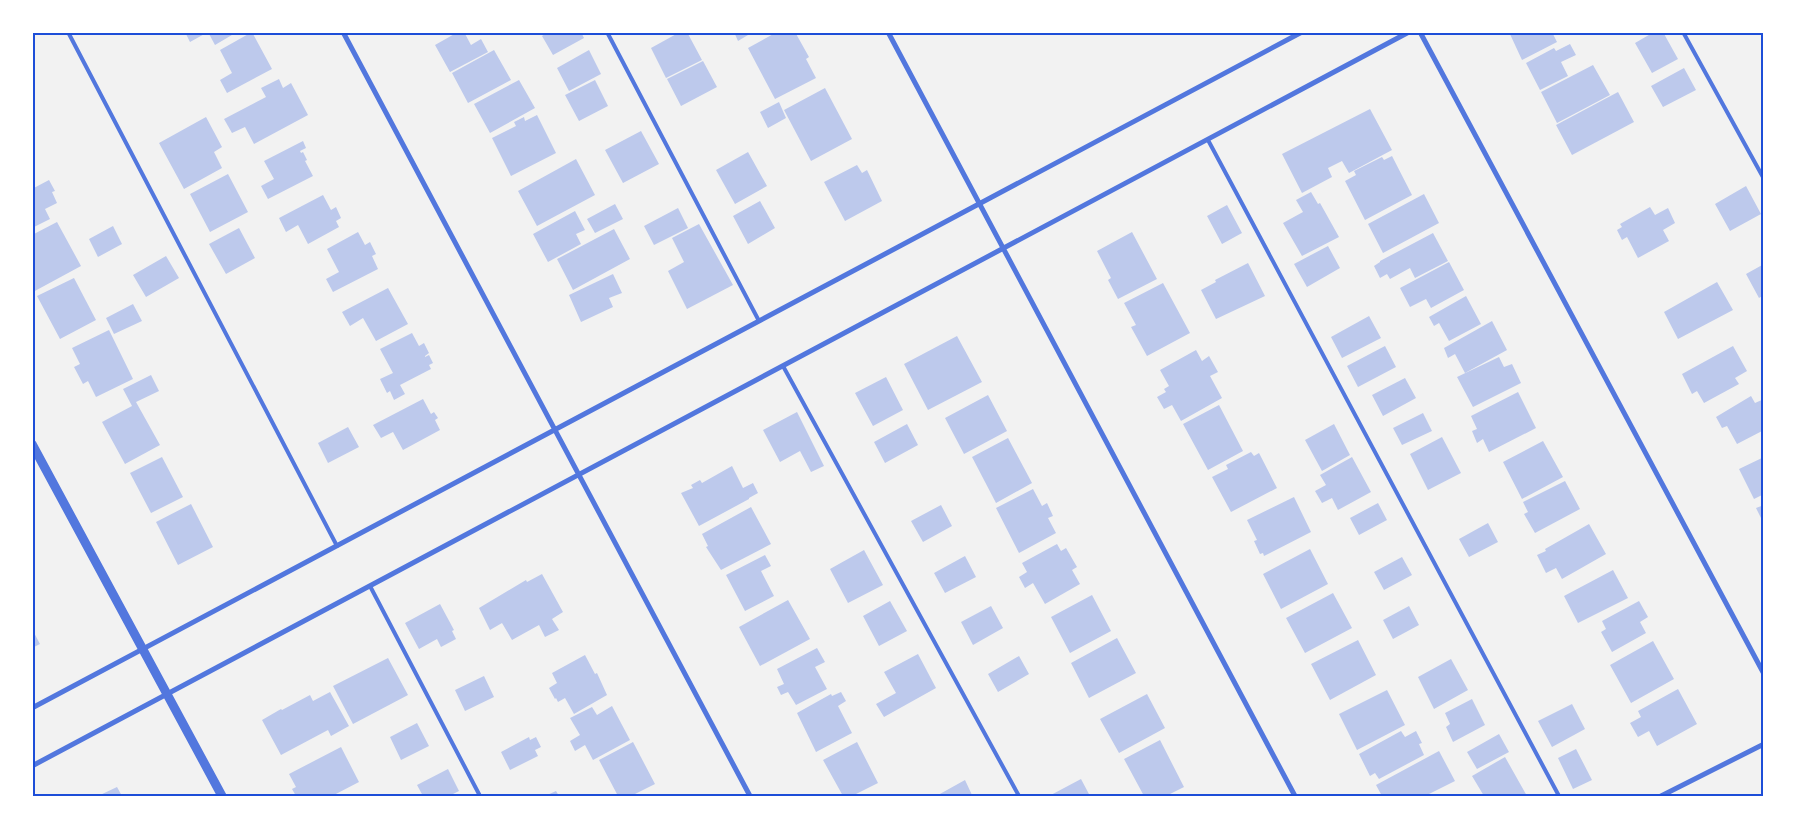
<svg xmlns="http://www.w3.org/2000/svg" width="1796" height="829" viewBox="0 0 1796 829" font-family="Bitter,serif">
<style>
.building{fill:#bdc9ec}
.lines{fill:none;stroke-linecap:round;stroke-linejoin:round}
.service{stroke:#5277de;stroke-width:4}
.minor{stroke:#5277de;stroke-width:5}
.tertiary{stroke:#5277de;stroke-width:9}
.neatline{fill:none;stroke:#1d4ed8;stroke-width:2}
</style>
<rect width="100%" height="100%" fill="#f2f2f2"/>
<path class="building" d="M185,32H208L190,42Z
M208,32H237L215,45Z
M252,32L272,69L227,93L220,80L232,73L220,50Z
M458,32H464L471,45L481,39L488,52L450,72L435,45Z
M548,32H581L584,38L553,55L542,36Z
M680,32H687L702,60L666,78L651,48Z
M734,32H753L738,41Z
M777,32H795L809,57L806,59L816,78L775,99L748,48Z
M1509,32H1552L1557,42L1522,60Z
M1654,32H1663L1678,59L1652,73L1635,43Z
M1570,44L1576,55L1561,62L1568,76L1540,90L1526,63L1554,48L1556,51Z
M494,50L511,80L468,103L452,73Z
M589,50L601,74L569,91L557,68Z
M703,61L717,87L681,106L667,79Z
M1593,65L1610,95L1557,123L1541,92Z
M1684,68L1696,90L1663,107L1651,86Z
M279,79L283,88L291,83L308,115L254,144L245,127L232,133L224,119L266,97L261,88Z
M519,80L535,108L490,133L474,104Z
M595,80L608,106L579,121L565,95Z
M825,88L852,139L811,161L784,110Z
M1618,92L1634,122L1572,155L1556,125Z
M779,102L786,118L768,128L760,112Z
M1370,109L1392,150L1349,173L1342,161L1328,168L1332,177L1302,193L1282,154Z
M537,115L556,153L511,176L492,138L516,126L514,122L524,117L525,121Z
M206,117L222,147L214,152L222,168L184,189L159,143Z
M641,131L659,164L623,183L605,150Z
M303,141L306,148L300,151L301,153L303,152L307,160L305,161L313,176L268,199L261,186L274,179L264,161Z
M748,152L767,186L735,204L716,170Z
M1392,156L1412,195L1365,220L1345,181L1356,175L1354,171L1382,157L1384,160Z
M576,159L595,195L537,226L518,191Z
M857,165L862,173L867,170L882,201L845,221L824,182Z
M228,174L248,212L210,232L190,194Z
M49,180L55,191L52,192L57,203L45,209L50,219L32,228V189Z
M1746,186L1761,214L1730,231L1715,204Z
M1311,192L1318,204L1320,203L1339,237L1302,256L1283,223L1303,212L1296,200Z
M1424,194L1439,223L1383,253L1368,224Z
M323,195L331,210L336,207L341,218L336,221L339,227L308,244L298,225L286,232L279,218Z
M760,201L775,228L748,244L733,216Z
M615,204L623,219L595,233L587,219Z
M1227,205L1242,233L1222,244L1207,216Z
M1650,207L1655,215L1668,208L1675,223L1663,230L1669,241L1638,258L1627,237L1622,240L1617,230L1622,227L1620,224Z
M678,208L688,228L654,245L644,226Z
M575,211L585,230L576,234L581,244L548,262L533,234Z
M57,222L81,266L33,292L32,235Z
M699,224L733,285L687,309L668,271L684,262L672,238Z
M113,226L122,244L98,257L89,239Z
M239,228L255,258L226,274L209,244Z
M614,229L630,259L573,290L557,259Z
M358,232L365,245L370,242L376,254L372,256L378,269L333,292L326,279L339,272L327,249Z
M1132,232L1157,279L1118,299L1108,280L1111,278L1097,251Z
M1433,233L1448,261L1415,278L1410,268L1390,279L1387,274L1380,278L1374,266L1380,262V261Z
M1328,246L1340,268L1307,287L1294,264Z
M166,256L179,278L146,297L133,275Z
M1449,262L1464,290L1431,308L1426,299L1410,307L1400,288Z
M1248,263L1265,296L1216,319L1201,290L1216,282L1215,280Z
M1764,264V295L1759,298L1746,274Z
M613,274L622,293L609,298L613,307L581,322L569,295Z
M74,278L96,320L60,339L37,296Z
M1717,282L1733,310L1678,339L1664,312Z
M1163,283L1190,333L1147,356L1131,327L1136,325L1124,303Z
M388,288L408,324L376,341L363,318L350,326L342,312Z
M1466,296L1481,324L1449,341L1439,323L1434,326L1429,317Z
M133,304L142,321L114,334L106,318Z
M1369,316L1381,338L1342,358L1331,337Z
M1492,321L1507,350L1465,373L1455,354L1448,358L1444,348Z
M109,330L133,379L96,397L88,381L83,384L74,367L80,364L72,348Z
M412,333L419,346L424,343L429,353L425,356V357L429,355L433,363L429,365L431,369L400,385L405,394L394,400L390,391L387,393L380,379L393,373L380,349Z
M957,336L982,382L928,410L904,364Z
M1385,346L1396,367L1358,387L1347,366Z
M1733,346L1747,371L1735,378L1739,384L1704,403L1697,391L1692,394L1682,374Z
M1196,350L1202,361L1209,356L1218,372L1210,376L1222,398L1181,421L1172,405L1164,409L1157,397L1166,392L1164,389L1169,386L1160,370Z
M1499,357L1504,367L1512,364L1521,383L1473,407L1457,377Z
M151,375L159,391L136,402L160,445L125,464L102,422L132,406L123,389Z
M886,377L903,410L873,426L855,393Z
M1405,378L1416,398L1383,416L1372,395Z
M1518,392L1536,428L1489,452L1483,439L1477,443L1472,431L1477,429L1471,416Z
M988,395L1007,431L964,454L945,418Z
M1751,396L1755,403L1764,399V430L1737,444L1727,426L1722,428L1716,417Z
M423,399L431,414L434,412L438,418L435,420L440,430L403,450L393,432L381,438L373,425Z
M1219,405L1243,451L1208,470L1183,424Z
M797,412L824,466L811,472L800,451L780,462L763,430Z
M1423,413L1432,431L1402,445L1393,428Z
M907,424L918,445L885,463L874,442Z
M1334,424L1350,455L1322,471L1305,440Z
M348,427L359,447L328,463L318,443Z
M1442,437L1461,473L1428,490L1410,454Z
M1008,438L1032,483L996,503L972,457Z
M1543,441L1563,477L1522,499L1503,462Z
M1251,452L1254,456L1259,453L1277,488L1231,512L1212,477L1228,469L1226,465Z
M162,457L183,497L151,513L130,473Z
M1352,457L1371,492L1338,510L1332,498L1322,503L1315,491L1326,485L1320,475Z
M1764,457V494L1754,499L1739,469Z
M732,466L743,488L753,483L758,493L749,498V499L699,526L681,493L693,488L691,485L700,480L702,483Z
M1565,481L1580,509L1535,533L1524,514L1528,512L1523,502Z
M1033,489L1042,506L1047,503L1053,516L1048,518L1056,533L1019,553L996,508Z
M1294,497L1311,532L1264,556L1263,553L1260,554L1254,541L1257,540L1247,520Z
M1378,503L1387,520L1359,535L1350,518Z
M191,504L213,547L178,565L156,522Z
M941,505L952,526L923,542L911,521Z
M1764,505V524L1756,508Z
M751,507L771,544L721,570L706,547L708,546L702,534Z
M1488,523L1498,542L1469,557L1459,539Z
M1589,524L1606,554L1562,579L1556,568L1546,573L1537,555L1546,551L1545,549Z
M1057,544L1061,551L1066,548L1077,567L1072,570L1080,584L1045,604L1033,583L1025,588L1019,577L1027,572L1022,563Z
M1310,549L1328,584L1281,609L1263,574Z
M864,550L883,585L848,603L830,569Z
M765,555L771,566L761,571L774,596L745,611L726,575Z
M965,556L976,577L945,593L934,573Z
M1402,557L1412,575L1384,590L1374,572Z
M1613,570L1628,598L1578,623L1564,596Z
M542,574L563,612L552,619L559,630L545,637L539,625L512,640L502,623L490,630L479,608L526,580L527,582Z
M1333,593L1352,628L1305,653L1286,618Z
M1092,595L1111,631L1070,653L1051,617Z
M788,600L810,639L760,666L739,627Z
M890,601L907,631L879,646L863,616Z
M1639,601L1648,617L1640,622L1646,633L1612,652L1601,632L1606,629L1602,621Z
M440,604L454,630L452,631L456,639L441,647L437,639L419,649L405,623Z
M991,606L1003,628L973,645L961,622Z
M1409,606L1419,625L1393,639L1383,620Z
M32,629L40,644L32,648Z
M1117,638L1136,673L1089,698L1071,663Z
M1358,640L1376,675L1330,700L1311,664Z
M1653,641L1674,679L1631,703L1610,665Z
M817,648L825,662L815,667L827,689L796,705L788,692L781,695L777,687L784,684L777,669Z
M918,654L936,688L884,717L876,704L896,693L884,672Z
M585,655L595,674L597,673L607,695L574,714L565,698L558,702L556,698L555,699L549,688L557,683L552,673Z
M1019,656L1029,674L998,692L988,674Z
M388,658L408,695L353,724L333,686Z
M1451,659L1468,690L1434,709L1418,677Z
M484,676L494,697L465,711L455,690Z
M1678,689L1697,724L1657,746L1649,731L1638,737L1630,723L1641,717L1638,711Z
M1387,690L1405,725L1357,750L1339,714Z
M330,692L349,726L331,736L328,730L281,755L262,720L281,709L282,710L310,695L313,701Z
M841,692L846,701L838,706L852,733L816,752L797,713L831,694L832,696Z
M1147,694L1165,728L1119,753L1100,719Z
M1472,699L1485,725L1453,742L1446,727L1450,724L1445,713Z
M1572,704L1585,729L1552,747L1538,721Z
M612,706L630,740L593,760L585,745L575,751L570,741L580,735L570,718L592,707L597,715Z
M417,723L429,746L401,760L390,737Z
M1401,731L1405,737L1416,731L1422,743L1419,744L1424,755L1379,779L1375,773L1370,776L1359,754Z
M1499,734L1509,752L1477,769L1467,752Z
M529,737L530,740L536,737L541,747L535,750L538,756L510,770L501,752Z
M1160,740L1184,787L1166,796H1144L1124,759Z
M633,742L655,784L631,796H618L599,760Z
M857,742L878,783L852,796H843L823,760Z
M341,747L359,782L332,796H296L292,789L296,787L289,774Z
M1576,749L1592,780L1573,789L1558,758Z
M1439,751L1455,781L1425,796H1382L1376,785Z
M1505,757L1527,796H1484L1472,776Z
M448,769L459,791L449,796H423L417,785Z
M1081,779L1090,796H1049Z
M965,780L972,795L970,796H939L938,795Z
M117,787L122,796H98Z
M556,791L559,796H545Z"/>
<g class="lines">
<path class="service" d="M68,32L337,546
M607,32L759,321
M1683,32L1764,179
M1208,140L1559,796
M783,366L1019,796
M370,586L480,796"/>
<path class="minor" d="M343,32L750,796
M888,32L1295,796
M1420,32L1764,674
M32,708L1302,32
M32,766L1409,32
M1661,796L1764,744"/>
<path class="tertiary" d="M32,444L222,796"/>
</g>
<rect width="1796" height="829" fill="none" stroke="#ffffff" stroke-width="68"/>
<rect x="34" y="34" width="1728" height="761" class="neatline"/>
</svg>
